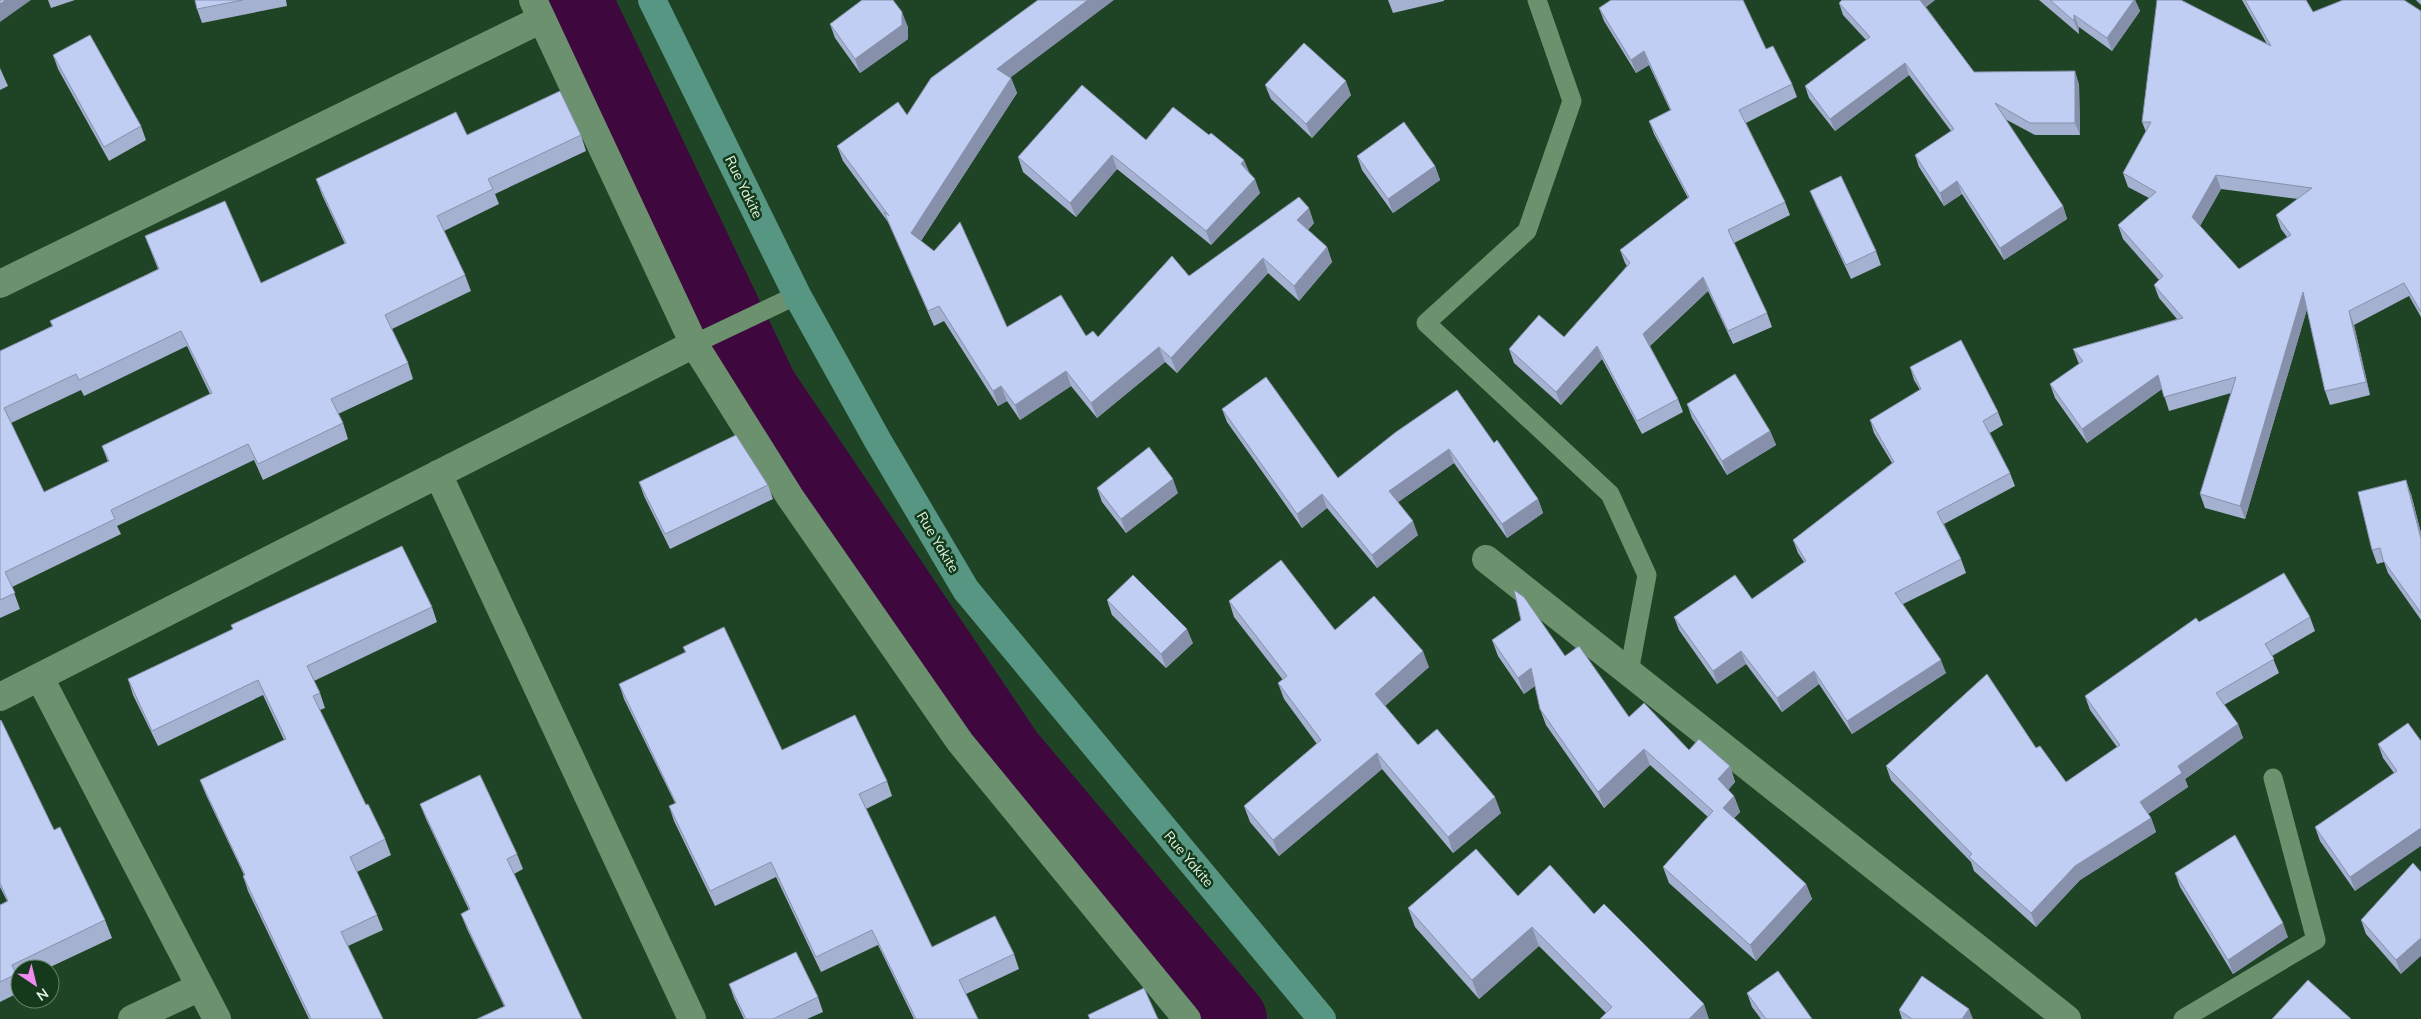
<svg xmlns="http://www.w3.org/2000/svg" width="2421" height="1019" viewBox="0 0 2421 1019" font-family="Mulish,sans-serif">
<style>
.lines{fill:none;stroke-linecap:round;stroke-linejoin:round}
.river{stroke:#3e083e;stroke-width:72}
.lane{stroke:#6b916f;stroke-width:19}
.street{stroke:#6b916f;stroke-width:28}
.secondary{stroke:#569683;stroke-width:28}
.wall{fill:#a5b1d1;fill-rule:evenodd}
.shaded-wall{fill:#8690aa}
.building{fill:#c0cef3;stroke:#8690aa;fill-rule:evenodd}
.labels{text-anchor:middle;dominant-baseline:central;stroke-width:5;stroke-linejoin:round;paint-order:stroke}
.street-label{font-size:14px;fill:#e0f5e2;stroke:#14391b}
</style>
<rect width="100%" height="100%" fill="#1f4325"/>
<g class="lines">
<path class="river" d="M576,0L762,389L1008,754L1231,1019"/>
<path class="lane" d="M1537,0L1572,101L1527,231L1426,323L1610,494L1647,575L1629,672
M694,344L797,295
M2183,1019L2316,940L2273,778"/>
<path class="street" d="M533,0L694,344L790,497L960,742L1187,1019
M0,284L542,19
M438,474L692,1019
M1486,559L2067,1019
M40,678L217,1019
M0,697L694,344
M132,1019L200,987"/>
<path class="secondary" d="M652,0L797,295L878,441L966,590L1322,1019"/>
</g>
<path class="wall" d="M48,0H75L51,8Z
M195,0H286L287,6L202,23L197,9Z
M1388,0H1444V1L1393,13Z
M1935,0L1926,7L1974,72L2079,84L2080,135H2035L2005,119L2063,206L2067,219L2004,260L1962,194L1944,206L1919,167L1915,155L1951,131L1909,75L1835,131L1809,98L1805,86L1866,40L1843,15L1839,3Z
M2039,0H2135L2140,11L2112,51L2079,27V34Z
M2242,0H2306L2313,12L2421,11V317L2409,296L2354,325L2370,395L2330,405L2325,391L2307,309L2245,519L2205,508L2200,494L2231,393L2169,411L2162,389L2087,443L2055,398L2050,384L2079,364L2073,349L2177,319L2159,298L2154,285L2159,280L2123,239L2118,225L2149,198L2128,187L2123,173L2146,132L2142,122L2267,44ZM2221,189L2298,199L2276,215L2281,229L2287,237L2239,269L2200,226Z
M2416,0H2421V5Z
M1599,8L1766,49L1792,84L1797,97L1746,123L1785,202L1790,215L1734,243L1767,313L1772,327L1733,344L1708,291L1650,346L1678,399L1683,412L1642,434L1602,359L1561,405L1514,363L1509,349L1564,337L1627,266L1625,263L1620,250L1688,198L1654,134L1649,121L1670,110L1649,65L1636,73L1604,21Z
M830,24L908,27V39L860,73L835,38Z
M53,55L141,126L146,140L109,161L58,69Z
M0,68L8,86L0,90Z
M1010,77L1011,78L1017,93L921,241L1007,327L1098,337L1189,276L1314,223L1308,230L1327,247L1332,262L1299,301L1268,273L1177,373L1165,362L1097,418L1071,386L1020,420L1007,401L998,406L944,321L934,326L888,222L843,161L837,146L907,115Z
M1265,85L1351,95L1312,138L1271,99Z
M467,135H581L586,151L495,194L499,204L444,231L465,275L471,291L392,329L408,363L413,379L338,414L343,423L348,439L263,480L254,460L117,526L121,534L12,587L20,609L0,618V351L52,326L50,321L158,269L145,236L261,283L345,244L322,195L316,179ZM187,346L210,394L102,446L108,462L44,492L11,423L81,390L84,396Z
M1146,140L1249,173L1260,193L1211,245L1117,169L1076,217L1023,172L1018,157Z
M1357,156L1435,166L1440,180L1393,213L1362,170Z
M1810,191L1876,251L1881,265L1851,279L1816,205Z
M1910,367L1998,412L2003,425L1990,433L2010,473L2015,486L1944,524L1961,559L1966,573L1903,604L1946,673L1852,734L1819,684L1782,712L1746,664L1717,684L1679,630L1674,617L1752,599L1804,562L1798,553L1793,540L1892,463L1874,433L1870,420L1920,390L1914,380Z
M1687,404L1770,431L1776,445L1727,475L1692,418Z
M1222,409L1338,478L1396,432L1494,443L1538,499L1543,513L1507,538L1454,463L1398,502L1418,535L1377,568L1327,508L1302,528L1227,422Z
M639,482L768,485L773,499L670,549L644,496Z
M1097,488L1178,493L1126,533L1102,502Z
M2411,494L2421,533V620L2388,573L2384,562L2377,564L2372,550Z
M1107,600L1193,643L1166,668L1112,615Z
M1229,601L1335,630L1429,667L1385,706L1418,745L1501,813L1453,853L1382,769L1279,856L1250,822L1244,806L1317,744L1284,699L1278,683L1283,680L1234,617Z
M432,607L437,622L314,681L320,693L325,708L320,710L366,805L385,839L391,855L357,872L377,915L383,930L348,946L383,1019H309L248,891L243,876L244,875L206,795L200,780L284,740L263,695L158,746L133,695L128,679Z
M2310,617L2315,631L2272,656L2279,673L2224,705L2238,724L2243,738L2185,779L2188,787L2148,814L2151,818L2156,832L2080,880L2036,927L1974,871L1971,862L1891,780L1886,766L2036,748L2066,782L2117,747L2090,710L2085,696L2199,622Z
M1492,640L1565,656L1629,717L1689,750L1730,766L1735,782L1728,790L1734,796L1740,812L1734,818L1806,884L1812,899L1756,961L1669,883L1663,867L1708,817L1650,765L1604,808L1546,725L1540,709L1535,686L1524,694L1498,656Z
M683,647L782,750L887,781L892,796L866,809L932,947L1014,954L1019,969L966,994L978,1019H914L878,945L821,972L776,877L715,906L674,821L669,806L675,803L624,699L619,684L685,652Z
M0,721L54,830L105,920L112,938L46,969H20V982H19L20,985V992L0,1002V905L7,901L0,887Z
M2421,741L2355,891L2320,841L2315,827L2394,773L2383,758L2378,744Z
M420,804L517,854L523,869L514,874L582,1019L504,1006L467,929L461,914L469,910L426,819Z
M2421,872L2401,974L2366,934L2361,920Z
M2175,873L2288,937L2233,974L2180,887Z
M1518,896L1594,914L1704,1004L1606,1013L1539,946L1479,999L1415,927L1408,908Z
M729,984L818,997L823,1012L807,1019H744L734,998Z
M1747,993L1812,1019H1761L1752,1007Z
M1899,1010L1973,1019H1902Z"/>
<path class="shaded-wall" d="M6,0H31L0,22V4Z
M1088,0H1114L1002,84L997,69Z
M1919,0H1935L1922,9Z
M2134,0H2135L2140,11L2112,51L2107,38Z
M902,12L908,27V39L860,73L855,59Z
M2074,15L2079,27V34L2074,21Z
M1644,51L1649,65L1636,73L1631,60Z
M1905,63L1909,75L1835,131L1830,119Z
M2075,71L2079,84L2080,135L2075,123Z
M1011,78L1017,93L916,248L911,233Z
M1346,81L1351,95L1312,138L1306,124Z
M1112,155L1117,169L1076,217L1070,203Z
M1244,160L1250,174L1241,164Z
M1435,166L1440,180L1393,213L1388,199Z
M2216,175L2221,189L2197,231L2192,217Z
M1255,179L1260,193L1211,245L1206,231Z
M1957,181L1962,194L1944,206L1940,193Z
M2063,206L2067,219L2004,260L2000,248Z
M1309,208L1314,223L1303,235L1297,220Z
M1327,247L1332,262L1299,301L1294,286Z
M1263,258L1268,273L1177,373L1171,358Z
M1703,277L1708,291L1648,347L1643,334Z
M2303,292L2308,306L2245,519L2240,506Z
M2349,311L2354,325L2370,395L2366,382Z
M1597,346L1602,359L1561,405L1556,392Z
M1159,347L1165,362L1097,418L1091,403Z
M1066,371L1071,386L1020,420L1015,405Z
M2158,375L2163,388L2087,443L2082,429Z
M1001,386L1007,401L998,406L993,391Z
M1770,431L1776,445L1727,475L1722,461Z
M1449,449L1454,463L1394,505L1389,491Z
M1173,479L1178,493L1126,533L1121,519Z
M2406,480L2411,494L2421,533V539Z
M1322,494L1327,508L1302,528L1297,514Z
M1538,499L1543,513L1507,538L1502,524Z
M1413,521L1418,535L1377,568L1372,555Z
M1187,629L1193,643L1166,668L1161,654Z
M1423,651L1429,667L1380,710L1375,694Z
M1741,651L1746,664L1717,684L1713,671Z
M1941,660L1946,673L1852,734L1847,721Z
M1531,668L1537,684L1524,694L1518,678Z
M1814,671L1819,684L1782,712L1777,698Z
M2238,724L2243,738L2185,779L2188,787L2145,816L2140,802L2178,766Z
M1644,749L1650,765L1604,808L1598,792Z
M1377,753L1382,769L1279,856L1273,840Z
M1730,766L1735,782L1724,795L1718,779Z
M1734,796L1740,812L1728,824L1723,808Z
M1495,797L1501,813L1453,853L1448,837Z
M2151,818L2156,832L2080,880L2036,927L2031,913L2075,866Z
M2421,828V846L2355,891L2350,877Z
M1806,884L1812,899L1756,961L1750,945Z
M2283,923L2288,937L2233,974L2228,960Z
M1532,927L1539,946L1479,999L1472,980Z
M2421,938V956L2401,974L2396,960Z
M1704,1004L1709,1019H1689Z
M1969,1009L1973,1019H1962Z"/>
<path class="building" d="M0,0H6L0,4Z
M195,0H243L197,9Z
M862,0H893L902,12V25L855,59L830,24Z
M1038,0H1088L997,69L1011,78L911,233L934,251L960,222L1007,327L1061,295L1086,336L1093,331L1098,337L1172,256L1189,276L1299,197L1309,208L1297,220L1327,247L1294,286L1263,258L1171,358L1159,347L1091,403L1066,371L1015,405L1001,386L993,391L939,306L928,311L884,212L889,216L837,146L898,102L907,115L931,78Z
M1611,0H1743L1766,49L1773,46L1792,84L1739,110L1785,202L1728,230L1767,313L1728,331L1703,277L1643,334L1678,399L1637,421L1597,346L1556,392L1509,349L1539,315L1564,337L1630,263L1620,250L1689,197L1649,121L1671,110L1644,51L1631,60L1599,8Z
M1842,0H1920L1974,72L2075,71V123H2030L1995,103L2063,206L2000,248L1957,181L1940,193L1915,155L1954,129L1905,63L1830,119L1805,86L1870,37L1839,3Z
M2050,0H2134L2107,38L2074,15V21Z
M2157,0H2181L2271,46L2245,0H2306L2313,12L2343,0H2404L2421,11V312L2404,283L2349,311L2366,382L2325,391L2303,292L2240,506L2200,494L2236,377L2164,397L2158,375L2082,429L2050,384L2083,361L2073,349L2183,318L2154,285L2163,276L2118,225L2156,192L2123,173L2151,122H2142ZM2216,175L2312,188L2276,215L2291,235L2239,269L2192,217Z
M90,35L141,126L104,147L53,55Z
M1304,43L1346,81L1306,124L1265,85Z
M1082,85L1146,140L1173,107L1209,135L1211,133L1244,160L1241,164L1255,179L1206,231L1112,155L1070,203L1018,157Z
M560,91L581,135L488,179L493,189L437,216L465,275L385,315L408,363L331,399L343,423L258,464L248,444L111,510L115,519L5,572L15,593L0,600V351L53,326L50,321L159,269L145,236L225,201L261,283L346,243L316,179L456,112L467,135ZM181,331L212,393L102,446L109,461L44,492L4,408L76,374L79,380Z
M1404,122L1435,166L1388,199L1357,156Z
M1841,176L1876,251L1846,265L1810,191Z
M1961,340L1998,412L1983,421L2010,473L1937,512L1961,559L1895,593L1941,660L1847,721L1814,671L1777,698L1741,651L1713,671L1674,617L1735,575L1752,599L1806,561L1793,540L1894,462L1870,420L1921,389L1910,367Z
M1735,374L1770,431L1722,461L1687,404Z
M1266,377L1338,478L1396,432L1457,390L1494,443L1497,440L1538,499L1502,524L1449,449L1389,491L1413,521L1372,555L1322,494L1297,514L1222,409Z
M736,435L768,485L665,534L639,482Z
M1149,447L1173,479L1121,519L1097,488Z
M2406,480L2421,539V613L2383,560L2380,548L2372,550L2358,492Z
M402,546L432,607L307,666L320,693L313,696L366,805L368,804L385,839L350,857L377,915L341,932L383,1019H311L243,876L245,875L200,780L286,739L258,680L152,731L128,679L233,629L231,625Z
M1281,560L1335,630L1374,596L1423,651L1375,694L1418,745L1437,729L1495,797L1448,837L1377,753L1273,840L1244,806L1321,740L1278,683L1287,676L1229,601Z
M2284,573L2310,617L2265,644L2274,659L2216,693L2238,724L2178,766L2182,773L2140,802L2151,818L2075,866L2031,913L1969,857L1972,854L1886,766L1987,674L2036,748L2040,746L2066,782L2120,745L2085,696L2196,618L2199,622Z
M1133,575L1187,629L1161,654L1107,600Z
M1514,590L1524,597L1565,656L1579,646L1629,717L1644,703L1689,750L1699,739L1730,766L1718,779L1734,796L1723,808L1806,884L1750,945L1663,867L1713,811L1644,749L1598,792L1540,709L1531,668L1518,678L1492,640L1521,620Z
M724,627L782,750L855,715L887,781L859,794L932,947L995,916L1014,954L959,980L978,1019H916L872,930L816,957L771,862L710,891L669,806L676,803L619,684L686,652L683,647Z
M1,720L54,830L60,827L105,920L12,965L16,974L0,982V905L8,901L0,883V721Z
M2408,723L2421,741V828L2350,877L2315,827L2397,771L2378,744Z
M480,775L517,854L507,859L582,1019H477L505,1006L461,914L470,909L420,804Z
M2235,835L2283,923L2228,960L2175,873Z
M1476,849L1518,896L1550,865L1594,914L1604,904L1704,1004L1689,1019H1600L1612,1007L1532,927L1472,980L1408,908Z
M2413,863L2421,872V938L2396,960L2361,920Z
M796,952L818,997L773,1019H746L729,984Z
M1778,971L1812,1019H1766L1747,993Z
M1922,976L1969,1009L1962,1019H1912L1899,1010Z
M2308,980L2351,1019H2272Z
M1144,988L1158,1019H1090L1088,1015Z"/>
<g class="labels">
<g class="street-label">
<text transform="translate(744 187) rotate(64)">Rue Yakite</text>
<text transform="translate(938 542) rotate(59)">Rue Yakite</text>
<text transform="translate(1189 859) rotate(50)">Rue Yakite</text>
</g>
</g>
<g transform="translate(35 984) rotate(145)"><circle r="24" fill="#14391b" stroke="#66846b"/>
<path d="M0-4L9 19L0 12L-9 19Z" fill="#f38af1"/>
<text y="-8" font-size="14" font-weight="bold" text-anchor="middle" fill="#e0f5e2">N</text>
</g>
</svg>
